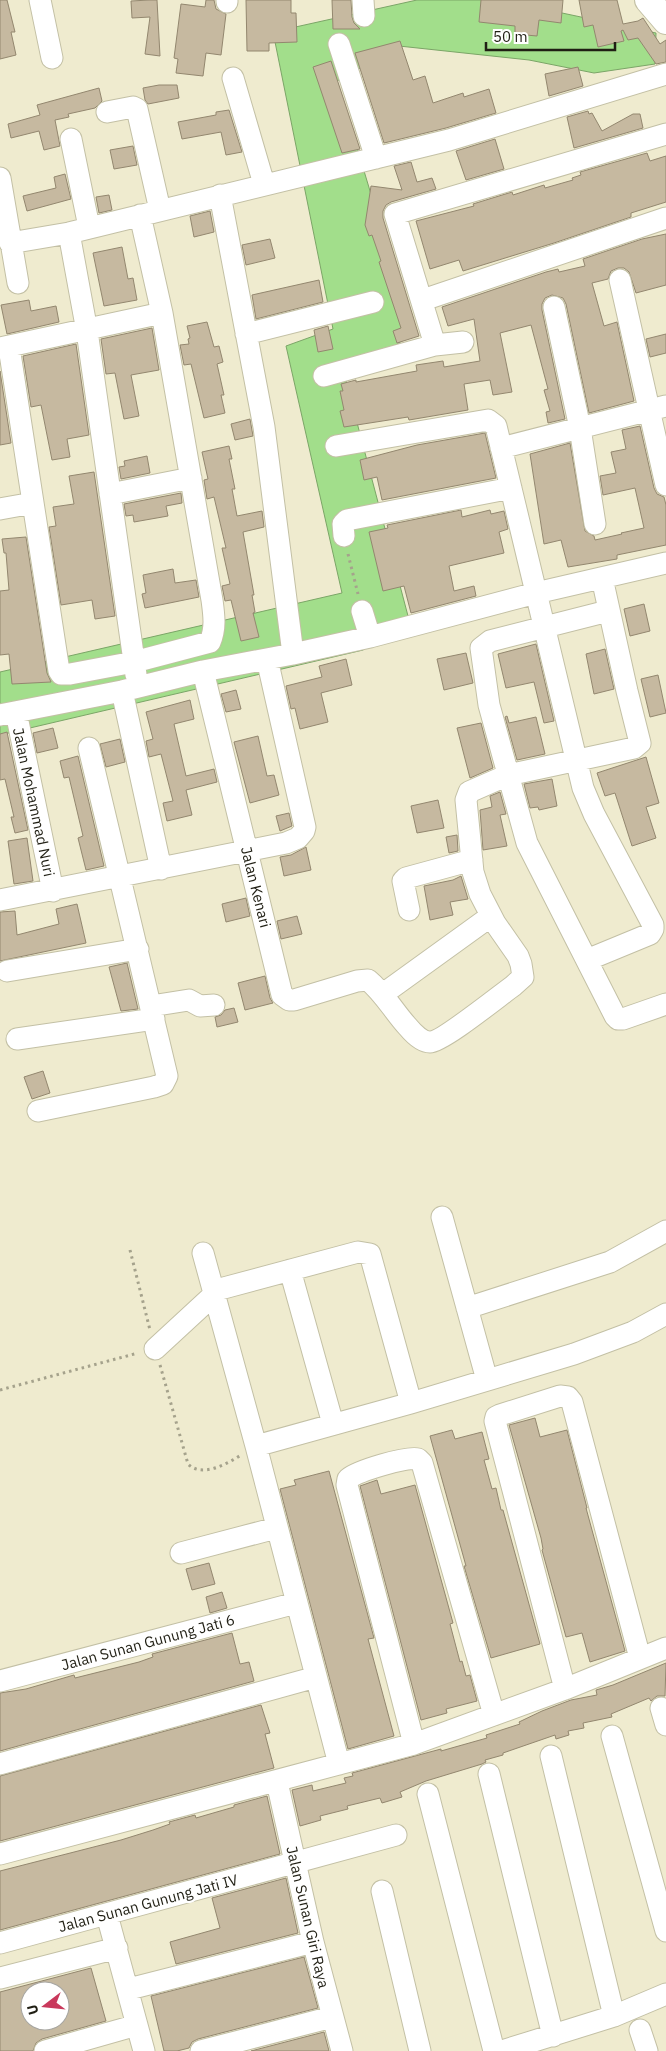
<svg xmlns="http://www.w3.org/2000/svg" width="666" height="2051" viewBox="0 0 666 2051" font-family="'IBM Plex Sans',sans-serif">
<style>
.water{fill:#a2de8b;stroke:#7ba567}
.building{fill:#c6b9a0;stroke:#93876f;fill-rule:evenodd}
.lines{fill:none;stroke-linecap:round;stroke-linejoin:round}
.minor-casing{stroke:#c3c0a5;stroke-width:23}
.tertiary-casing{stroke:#c3c0a5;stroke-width:28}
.path{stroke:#a5a28c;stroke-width:3;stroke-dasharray:2.5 4;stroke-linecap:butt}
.minor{stroke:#fff;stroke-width:21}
.tertiary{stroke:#fff;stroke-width:26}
.labels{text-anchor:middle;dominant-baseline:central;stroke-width:4.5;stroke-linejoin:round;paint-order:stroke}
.street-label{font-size:15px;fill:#201f14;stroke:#fff}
</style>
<rect width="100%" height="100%" fill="#efebcf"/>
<path class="water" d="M417,0H501L656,33L655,64L594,73L529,60L399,46L337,81L413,334L345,377L408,616L363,650L0,735V672L342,593L286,346L333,329L273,32Z"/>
<path class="building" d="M0,0H7L15,32H11L16,55L0,59Z
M149,0H157L160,56L145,54L150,17L132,18L131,1Z
M206,0H214L216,9L226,14L221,55L206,53L203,76L176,73L178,59L174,58L181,4L205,7Z
M246,0H291V13H296L297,42L269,43V51H247Z
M332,0H351L352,17L354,23L360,29H333Z
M481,0H563L561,23L539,20L537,36L515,34V26L479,22Z
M579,0H617L623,24L638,21L643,18L660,44L666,40V62L656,64L638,38L628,40L623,30L621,31L624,41L598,47L593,25L584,27Z
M400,41L413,80L425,76L433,103L463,93L464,97L489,89L496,113L446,128L384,143L355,53Z
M331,61L360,149L342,153L313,67Z
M578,67L583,86L549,96L545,74Z
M159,85H177L179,98L148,104L145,100L143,88Z
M99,88L102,101L95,108L68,114L69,117L55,120L60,146L44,150L39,131L11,138L8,124L40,115L37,105Z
M229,110L242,152L226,155L221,132L182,139L178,122L216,115V112Z
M588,111L589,114L592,113L602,131L633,114H640L643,128L574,148L567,117Z
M495,139L504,169L466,180L456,151Z
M133,146L137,165L114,169L110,150Z
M647,153L650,161L666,156V202L631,213V217L554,243L463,271L459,260L430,269L416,221L474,206L473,204L512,192L513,195L544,185L545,188L573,180L572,178L581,175L580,172Z
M411,162L417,182L432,178L436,189L391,202L386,205L383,211V218L419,336L397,343L393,331L401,328L379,262L381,261L372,235L369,236L365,225L371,186L402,190L394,166Z
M65,174L71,199L27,211L23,196L56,188L54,177Z
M109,195L112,210L99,213L96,197Z
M210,211L214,232L194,237L190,216Z
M666,234V285L636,293L629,272L624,268H618L611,271L608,279L592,283L604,326L617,322L634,401L589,413L566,304L563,298L552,295L545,298L542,304V310L565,419L548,423L546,412L550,411L544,390L548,389L531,325L500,333L512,392L493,395L490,380L464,384L468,410L409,420L408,417L344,427L340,411L344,410L340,391H343L341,384L356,380V382L417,371L416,365L443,361L444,367L480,361L474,319L448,326L442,307L546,272L558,269L559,272L585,266L583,259L642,239Z
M270,239L275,258L246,265L242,245Z
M122,247L128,279L133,278L137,300L104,306L93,253Z
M319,280L323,302L256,319L252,295Z
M29,300L31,311L56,306L59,322L7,334L1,305Z
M207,322L214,347L219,346L223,362L217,364L224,395H221L225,413L204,418L191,364L184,365L180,345L189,344L188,339L190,338L187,326Z
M328,326L333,349L318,352L314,330Z
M152,328L159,370L131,375L139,416L124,419L115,373L106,374L101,339Z
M666,334V353L650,357L646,339Z
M76,344L89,435L67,439L70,457L52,460L41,405L31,407L23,356Z
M0,371L11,443L0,445Z
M250,419L253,436L235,440L231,424Z
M640,426L654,488L657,494L664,497L666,505V545L617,555V559L568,567L561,540L544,544L530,454L570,443L585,531L594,536L595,540L622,534L621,533L644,528L635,488L603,495L600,476L616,473L611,452L626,449L622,430Z
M485,433L496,478L382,500L377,477L364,480L360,460L417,445Z
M229,446L232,459H229L235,489H232L237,516L262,511L264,527L243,532L254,595H252L255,612L253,613L259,637L241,641L231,600L225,601L222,586L230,584L222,548H226L214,497L207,499L204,480L208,479L202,452Z
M147,456L150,473L121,479L119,467L125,466L124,461Z
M94,472L115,616L95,619L92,600L61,605L49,527L56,526L53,507L74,504L69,476Z
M181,493L182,503L166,506L168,516L134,522L133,515L126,516L124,504Z
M461,510L462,517L490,510L491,514L504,511L508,529L499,532L504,553L449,566L454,591L474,586L476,596L411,613L404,586L383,591L369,532L388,528L387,525Z
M26,537L47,673L51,682L12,684L9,654L0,655V591L9,590L6,553H4L2,539Z
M173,569L175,583L196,580L199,597L145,608L142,594L146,593L143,575Z
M644,604L650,631L630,636L624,609Z
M536,644L554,721L544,723L534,682L506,688L498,654Z
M605,649L614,689L594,694L586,654Z
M466,653L473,683L444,690L437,659Z
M346,659L352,685L321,693L328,722L300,729L295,708L291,709L286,686L322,677L319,666Z
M658,675L666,713L650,717L641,679Z
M236,690L241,709L226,712L221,694Z
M190,700L194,719L174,724L186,776L214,769L217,782L186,790L192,815L167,821L163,803L173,801L161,754L149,757L146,741L153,739L146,712Z
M507,716L509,723L536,717L545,754L517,760L505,717Z
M481,723L493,768L470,778L457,728Z
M53,728L58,748L37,753L33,733Z
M7,732L28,830L15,833L11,817H14L5,779L0,780V734Z
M258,736L267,776L274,775L279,795L250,803L234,742Z
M120,739L125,762L106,767L100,744Z
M78,756L104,866L86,870L78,838L83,836L69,777L64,778L60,761Z
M646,757L659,803L646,807L656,838L632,846L615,793L605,796L597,773Z
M552,779L557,806L539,810L538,807L530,808L524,784Z
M500,792L506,814L500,815L507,846L483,850L480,810L492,807L490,796Z
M438,800L444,828L417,833L411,806Z
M289,813L292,826L280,831L276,816Z
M457,835L458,851L449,853L446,837Z
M27,838L33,881L14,884L8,841Z
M306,847L311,870L284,876L280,857L291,855Z
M461,876L468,899L450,902L453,915L430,920L424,886L453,880Z
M246,898L250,916L226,922L222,904Z
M77,904L86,943L0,961V912L15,911L17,935L59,924L56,909Z
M297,916L302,934L281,939L277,921Z
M127,963L138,1009L121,1011L109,967Z
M265,976L270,998L273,1003L245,1010L238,983Z
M234,1008L238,1022L217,1027L215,1017L221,1015L225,1010Z
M43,1071L50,1093L32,1099L24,1077Z
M535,1418L540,1437L567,1430L587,1508H586L625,1651L590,1662L582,1633L566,1637L542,1550L543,1549L541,1538L509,1425Z
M452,1430L455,1439L482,1432L489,1459L484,1460L492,1489L496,1488L501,1510H503L540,1644L491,1658L464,1566H466L430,1436Z
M329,1471L374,1638L368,1639L394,1736L348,1749L280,1489L296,1485L294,1480Z
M377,1480L381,1494L415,1485L453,1623L450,1624L460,1662L462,1661L466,1676L470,1675L477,1701L446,1709L447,1713L421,1720L360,1486Z
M209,1563L215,1584L192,1590L186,1569Z
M222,1592L227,1608L210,1613L206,1597Z
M232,1633L240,1664L249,1662L254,1681L0,1751V1693L26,1689L74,1675L75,1678L139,1662L153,1657L152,1654Z
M666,1663L665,1696H657L651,1701L649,1698L611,1714L612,1717L583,1723L584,1728L568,1731L569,1735L556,1739L555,1735L503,1753V1755L485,1760L486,1762L482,1764L426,1781L400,1792L402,1797L382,1803L380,1798L347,1806L348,1809L320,1816L321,1820L300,1826L292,1790L312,1785L313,1791L346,1783L344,1778L353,1776L352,1773L441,1749V1751L487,1738L486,1735L520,1724L519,1722L542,1711L571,1700L597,1695L596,1690L613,1685Z
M261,1705L270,1733L265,1734L274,1768L0,1841V1776Z
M267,1796L280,1854L0,1930V1871L121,1840L153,1830L170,1824L169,1822L195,1815L196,1818L234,1807V1805Z
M286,1878L298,1933L176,1964L170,1942L220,1928L212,1898Z
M304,1957L318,2008L198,2039L192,2042L189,2048L177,2051H164L151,1996Z
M91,1968L106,2021L42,2039L36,2043L33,2051H0V1992ZM30,1991H60V2021H30Z
M324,2032L329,2051H251Z"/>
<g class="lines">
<defs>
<path id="minor" d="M40,0L52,58
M227,0V2
M363,0L364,16
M339,44L376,158
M233,78L264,184
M107,112L133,107L137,109L160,210
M71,139L89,227
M0,178L18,283
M220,195L264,427L293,654
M69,233L87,331L136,675
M10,243L69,233L449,140L666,74
M620,280L666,485
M423,300L666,218
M554,307L580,428L595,524
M246,334L373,302
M435,345L395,214L666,134
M9,347L59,671L61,674H70L134,662L210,642C216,628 214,615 212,600L162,313L140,215
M0,348L162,313
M324,376L435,345L463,342
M336,446L488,420L496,426L583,788L594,814L653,925V929L650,934L587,960
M501,448L666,406
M110,494L191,478
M0,509L33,503
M344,536L343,524L347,520L511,488
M362,611L370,637
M608,611L490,641L481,648L489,705L527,843L615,1016L618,1019H623L666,1004
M203,671L282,995L289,1000H294L357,981L368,980C384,993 394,1012 408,1027C413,1033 422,1042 430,1042C442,1042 499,996 513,986L523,977L521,964L518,956L495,923L480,894L473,872L466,800L469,792L508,775L634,748L640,743L627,691L602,578
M122,691L161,869
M16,712L53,891
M0,715L122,691L203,671L293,654L370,637L536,593L666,563
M0,900L286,843L298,838L304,831L305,827L267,659
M409,910L403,881L406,878L472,860
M7,971L138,949
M383,994L491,916
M151,1006L189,1000L200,1006L214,1005
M17,1039L154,1019
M38,1111L154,1087L163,1084L167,1076L89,748
M442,1217L487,1380
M203,1253L256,1446L339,1764
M290,1270L333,1424
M467,1308L610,1262L666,1231
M155,1349L220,1289L358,1252L370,1254L411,1403
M256,1446L411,1403L574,1354L633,1332L666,1314
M181,1553L276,1528
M0,1681L296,1603
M565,1689L495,1421L496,1417L500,1415L560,1396L568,1397L572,1402L640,1658
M661,1708L666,1725
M612,1736L666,1931
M414,1744L347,1485L348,1479C357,1471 407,1456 418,1459L422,1463L494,1715
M551,1756L614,2016
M0,1764L316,1677
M489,1774L553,2036
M277,1782L313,1942L342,2051
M428,1794L494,2051
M0,1854L414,1744L565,1689L666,1648
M382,1891L420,2051
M107,1915L144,2051
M0,1943L396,1835
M0,1978L117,1948
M129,1989L313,1942
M640,2030L647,2051
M45,2051L137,2025
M201,2051L332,2017
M502,2051L614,2016L666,1994"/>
<path id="tertiary" d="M648,0L666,21"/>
</defs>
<use href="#minor" class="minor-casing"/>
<use href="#tertiary" class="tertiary-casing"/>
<path class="path" d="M348,554L358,594
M130,1250L150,1330
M160,1365L188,1464C202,1478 227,1464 241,1455
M0,1390L138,1353"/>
<use href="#minor" class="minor"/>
<use href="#tertiary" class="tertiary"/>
</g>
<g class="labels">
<g class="street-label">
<text transform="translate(34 802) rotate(78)">Jalan Mohammad Nuri</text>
<text transform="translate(256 887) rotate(76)">Jalan Kenari</text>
<text transform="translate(148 1642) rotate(-15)">Jalan Sunan Gunung Jati 6</text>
<text transform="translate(148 1903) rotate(-15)">Jalan Sunan Gunung Jati IV</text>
<text transform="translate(308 1917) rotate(77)">Jalan Sunan Giri Raya</text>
</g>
</g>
<g transform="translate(45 2006) rotate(254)"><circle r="24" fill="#ffffff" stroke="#a6a5a1"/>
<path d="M0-4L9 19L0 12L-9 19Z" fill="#c9395c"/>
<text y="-8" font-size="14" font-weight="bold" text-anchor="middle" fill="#201f14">U</text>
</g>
<path d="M486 42v8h129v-8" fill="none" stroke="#201f14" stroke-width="2.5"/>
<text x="493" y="42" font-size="15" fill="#201f14" stroke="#ffffff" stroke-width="4" paint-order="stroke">50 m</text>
</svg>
